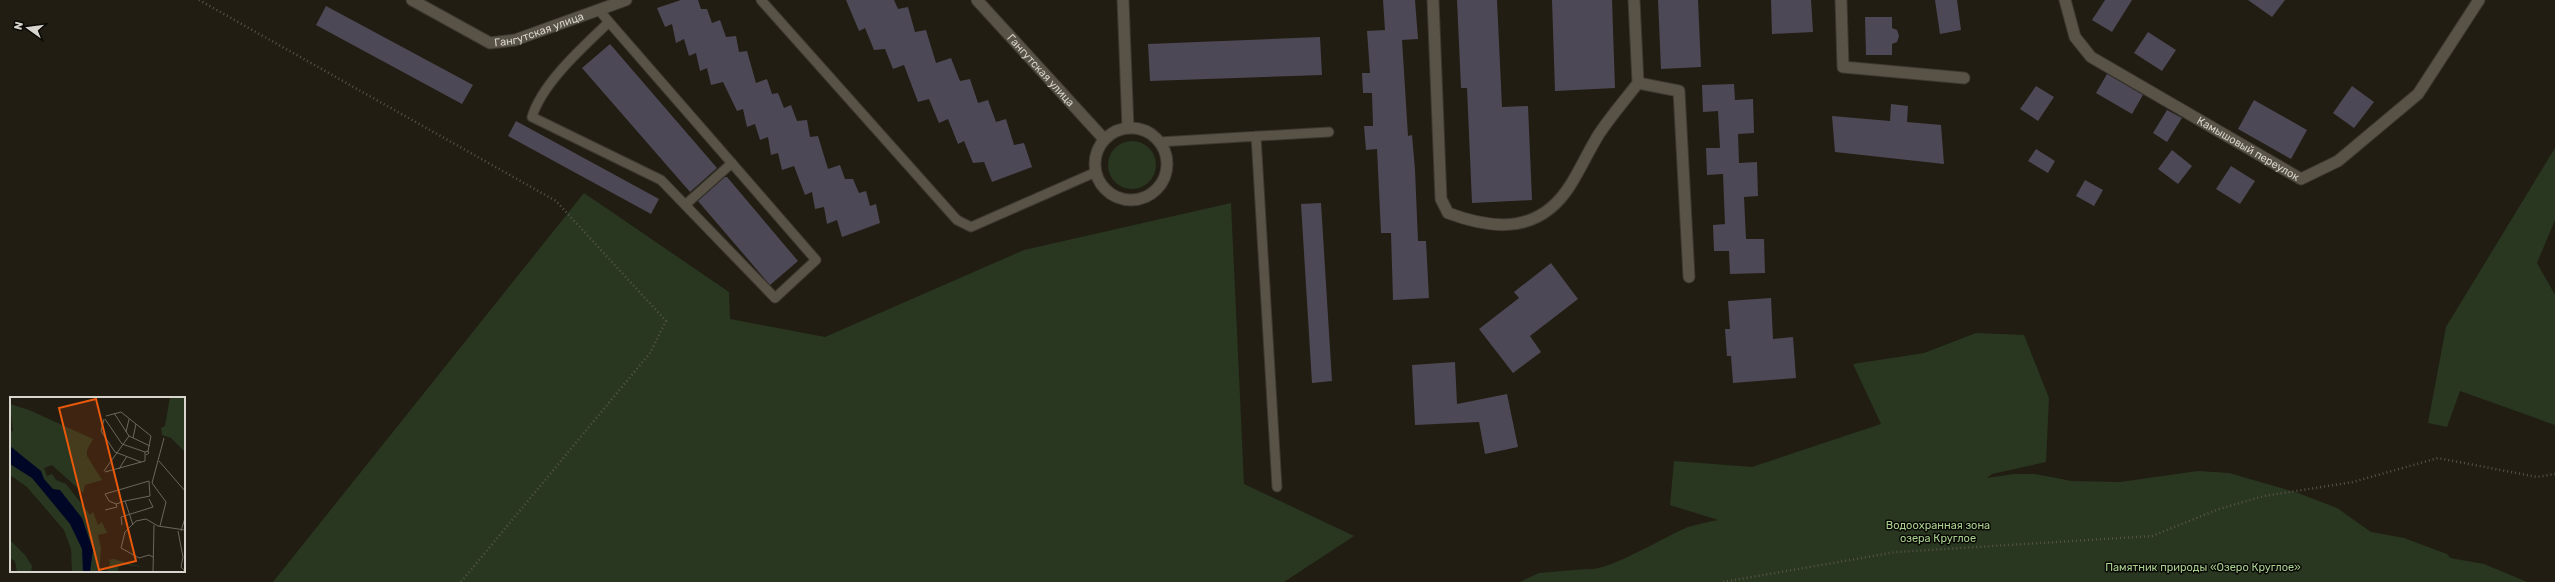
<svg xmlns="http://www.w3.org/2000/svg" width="2555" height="582" viewBox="0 0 2555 582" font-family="Rubik,sans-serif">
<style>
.green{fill:#293720}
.building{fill:#4d4855}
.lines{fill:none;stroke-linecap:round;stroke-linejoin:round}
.service-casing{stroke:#3c3832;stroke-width:11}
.minor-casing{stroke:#3c3832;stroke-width:13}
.path{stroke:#58544a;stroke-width:2.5;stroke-dasharray:1 3;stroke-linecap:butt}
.service{stroke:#585346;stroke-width:9}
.minor{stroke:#585346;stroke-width:11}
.labels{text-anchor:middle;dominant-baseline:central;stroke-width:3;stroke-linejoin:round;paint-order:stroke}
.street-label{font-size:11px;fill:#d8d5ce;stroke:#090804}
.park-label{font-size:11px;fill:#a9d190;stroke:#090804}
.inset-road{fill:none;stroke:#6a675d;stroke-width:1}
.view{fill:#e8590c;fill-opacity:0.15;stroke:#e8590c;stroke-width:2}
.inset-edge{fill:none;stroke:#d8d5ce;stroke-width:2}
</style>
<rect width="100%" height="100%" fill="#211d12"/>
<path class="green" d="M1108 165a24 24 0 1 1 48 0a24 24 0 1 1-48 0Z
M2555,148V220L2537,263L2555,295V425L2460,391L2447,427L2428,423L2446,327Z
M584,193L729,292L730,319L825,337L1024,250L1231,203L1244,484L1354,536L1284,582H273Z
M1976,333L2024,335L2049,398L2046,462L1992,474L1987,478L2014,474H2035L2072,481L2120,482L2198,471L2229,473L2298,493L2337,508L2371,532L2404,538L2447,554L2450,558L2484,564L2527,582H1520L1539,573L1586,569C1606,573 1666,536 1688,527C1698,524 1708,522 1718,520L1670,505L1674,461L1752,467L1881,424L1853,364L1924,353Z"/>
<path class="building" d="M681,0H698L701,9H707L712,23L720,20L726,37L736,36L739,52L747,51L756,83L767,79L772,94L778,93L784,108L791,105L797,121L807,120L810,137L818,136L828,169L840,165L845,179H853L859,193L866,191L870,206L876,204L880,223L842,237L837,220L827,224L824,207L815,209L812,192L805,195L794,166L782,170L778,153L771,155L768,137L760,140L755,124L747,127L743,109L737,111L723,82L711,85L707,68L700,71L696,53L689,56L684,39L676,43L672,24L665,27L657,8Z
M846,0H894L898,9L908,7L915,32L926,30L936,63L951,58L960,81L970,79L978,103L988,100L996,122L1006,119L1014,145L1024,143L1032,167L992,182L984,162L973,163L964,141L958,144L948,119L939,123L929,99L918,102L904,65L893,69L885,49L874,50L865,28L859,31Z
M1383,0H1415L1418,39L1402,40L1408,136L1412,135L1415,170L1418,241H1426L1429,298L1393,300L1391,233H1381L1377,149L1366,150L1364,126H1373L1372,93H1363L1362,73H1370L1367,31L1385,30Z
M1457,0H1497L1502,107L1528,106L1532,200L1472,203L1467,88H1461Z
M1552,0H1612L1615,88L1555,91Z
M1658,0H1698L1701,67L1661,69Z
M1771,0H1811L1813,32L1772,34Z
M1935,0H1957L1961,30L1940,34Z
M2105,0H2132L2112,32L2092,20Z
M2248,0H2285L2272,17Z
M326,6L473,85L462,104L316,25Z
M1865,17H1892V28L1897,30L1899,36L1897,42L1892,44V55H1866Z
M2148,32L2176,50L2162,71L2134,53Z
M1320,37L1322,75L1150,81L1148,44Z
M610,44L717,168L690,192L582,68Z
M2107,74L2143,95L2132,114L2096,93Z
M1734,84L1735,100L1753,99L1754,133L1738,134L1739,163L1757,162L1758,196L1744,197L1746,239H1764L1765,273L1730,274L1729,251H1714L1713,225L1725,224L1723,174L1707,175L1706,148H1720L1718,111L1703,112L1702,85Z
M2036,86L2054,97L2038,121L2020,109Z
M2352,86L2374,102L2354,128L2333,113Z
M2254,100L2307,130L2291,159L2238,129Z
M1891,104L1908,106L1907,122L1941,125L1944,164L1835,152L1832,116L1890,121Z
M2167,110L2182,118L2167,142L2153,133Z
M516,121L659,199L651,214L508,136Z
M2036,149L2055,161L2048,173L2028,161Z
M2172,150L2192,166L2178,184L2158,169Z
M2231,166L2255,181L2240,204L2216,189Z
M725,177H727L798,261L770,285L698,201Z
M2085,180L2103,190L2094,206L2076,196Z
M1321,203L1332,381L1312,383L1301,204Z
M1551,263L1578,299L1530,336L1541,352L1513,373L1479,329L1519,298L1514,292Z
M1771,298L1773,339L1793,337L1796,378L1733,383L1731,356H1727L1725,329H1730L1728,301Z
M1455,362L1457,404L1507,394L1518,447L1485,454L1479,422L1415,425L1412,365Z"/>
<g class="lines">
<defs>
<path id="service" d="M761,0L957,220L971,227L1096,172
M599,10L609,22L816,260L775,298L661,180L532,117C542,83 584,46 609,22
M1256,136L1277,487
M1159,142L1329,132
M685,205L732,163"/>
<g id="minor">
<path id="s1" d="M412,0L490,43L515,40L626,0"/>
<path id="s2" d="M977,0L1104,139"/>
<path d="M1123,0L1128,128"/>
<path d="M1433,0L1441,199L1448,213C1496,231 1541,233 1571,184C1581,168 1589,150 1599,134C1611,116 1625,100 1638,83L1634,0"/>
<path d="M1841,0L1843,67L1964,78"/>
<path id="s3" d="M2065,0L2075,37L2091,57L2301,179L2338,161L2418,94L2479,0"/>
<path d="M1638,83L1679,91L1689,277"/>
<circle cx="1131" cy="164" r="36"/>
</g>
</defs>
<use href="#service" class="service-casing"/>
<use href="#minor" class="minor-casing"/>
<path class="path" d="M199,0L556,201L666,321L650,353L461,582
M1723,582L1896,552L2152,536L2219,509L2264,496L2353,482L2438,458L2537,477L2555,474"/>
<use href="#service" class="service"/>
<use href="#minor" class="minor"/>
</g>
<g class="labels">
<g class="street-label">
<text stroke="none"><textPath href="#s1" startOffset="140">Гангутская улица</textPath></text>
<text stroke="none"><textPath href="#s2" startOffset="95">Гангутская улица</textPath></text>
<text stroke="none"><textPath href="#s3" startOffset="246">Камышовый переулок</textPath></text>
</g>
<g class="park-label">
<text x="1938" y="525">Водоохранная зона<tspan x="1938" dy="13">озера Круглое</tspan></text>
<text x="2203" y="567">Памятник природы «Озеро Круглое»</text>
</g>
</g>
<g transform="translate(10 397)">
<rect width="175" height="175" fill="#211d12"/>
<path d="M160,0H175V55L161,41L152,38L151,31L155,29ZM0,7L19,13L83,42L77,53V59L92,83L75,88L73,96L42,68L34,71L37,79L42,77L46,83L56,87L80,118L83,115L88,128L92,125L97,136L88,138L91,151L89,175H62L61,152L54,133L17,90L0,78V33L3,35ZM1,144L15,158L22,169L21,175H7L5,164L0,161ZM104,162L120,167L134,170L109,167L108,175H96L99,171L100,164L97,163Z" fill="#293720"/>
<path d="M0,49L31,74L34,82L43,92L50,93L72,121L83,153L80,175H73L72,152L60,127L22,81L0,67Z" fill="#000726"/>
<path class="inset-road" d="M104,16L119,39L140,49M96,19L111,15L141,39L138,54M94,22L91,34L105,55L131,65M95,22L112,47L135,55M116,35L119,22M123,41L126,27M149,64L175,94M109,72L117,59M94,74L119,39M95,75L135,64V55L138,54L139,56L136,58M115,104L106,107L99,104L95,97L139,84L140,99L115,104L123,128M95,113L107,110L106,107M112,128L111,120L143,110L139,102M150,129L156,105L142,86L154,41M168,134L173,160L171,170L175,174M171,134L175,121M143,160L139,158L129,161L111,151L115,135L126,124L136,122L148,129L175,133M143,175L144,128"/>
<path class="view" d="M86,2L126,164L89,173L49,11Z"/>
<rect width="175" height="175" class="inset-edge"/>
</g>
<g transform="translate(28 28) rotate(284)" stroke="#090804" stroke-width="3" paint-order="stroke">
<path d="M0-3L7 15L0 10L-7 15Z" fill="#d8d5ce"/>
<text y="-6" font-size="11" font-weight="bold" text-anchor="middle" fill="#d8d5ce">N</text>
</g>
</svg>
